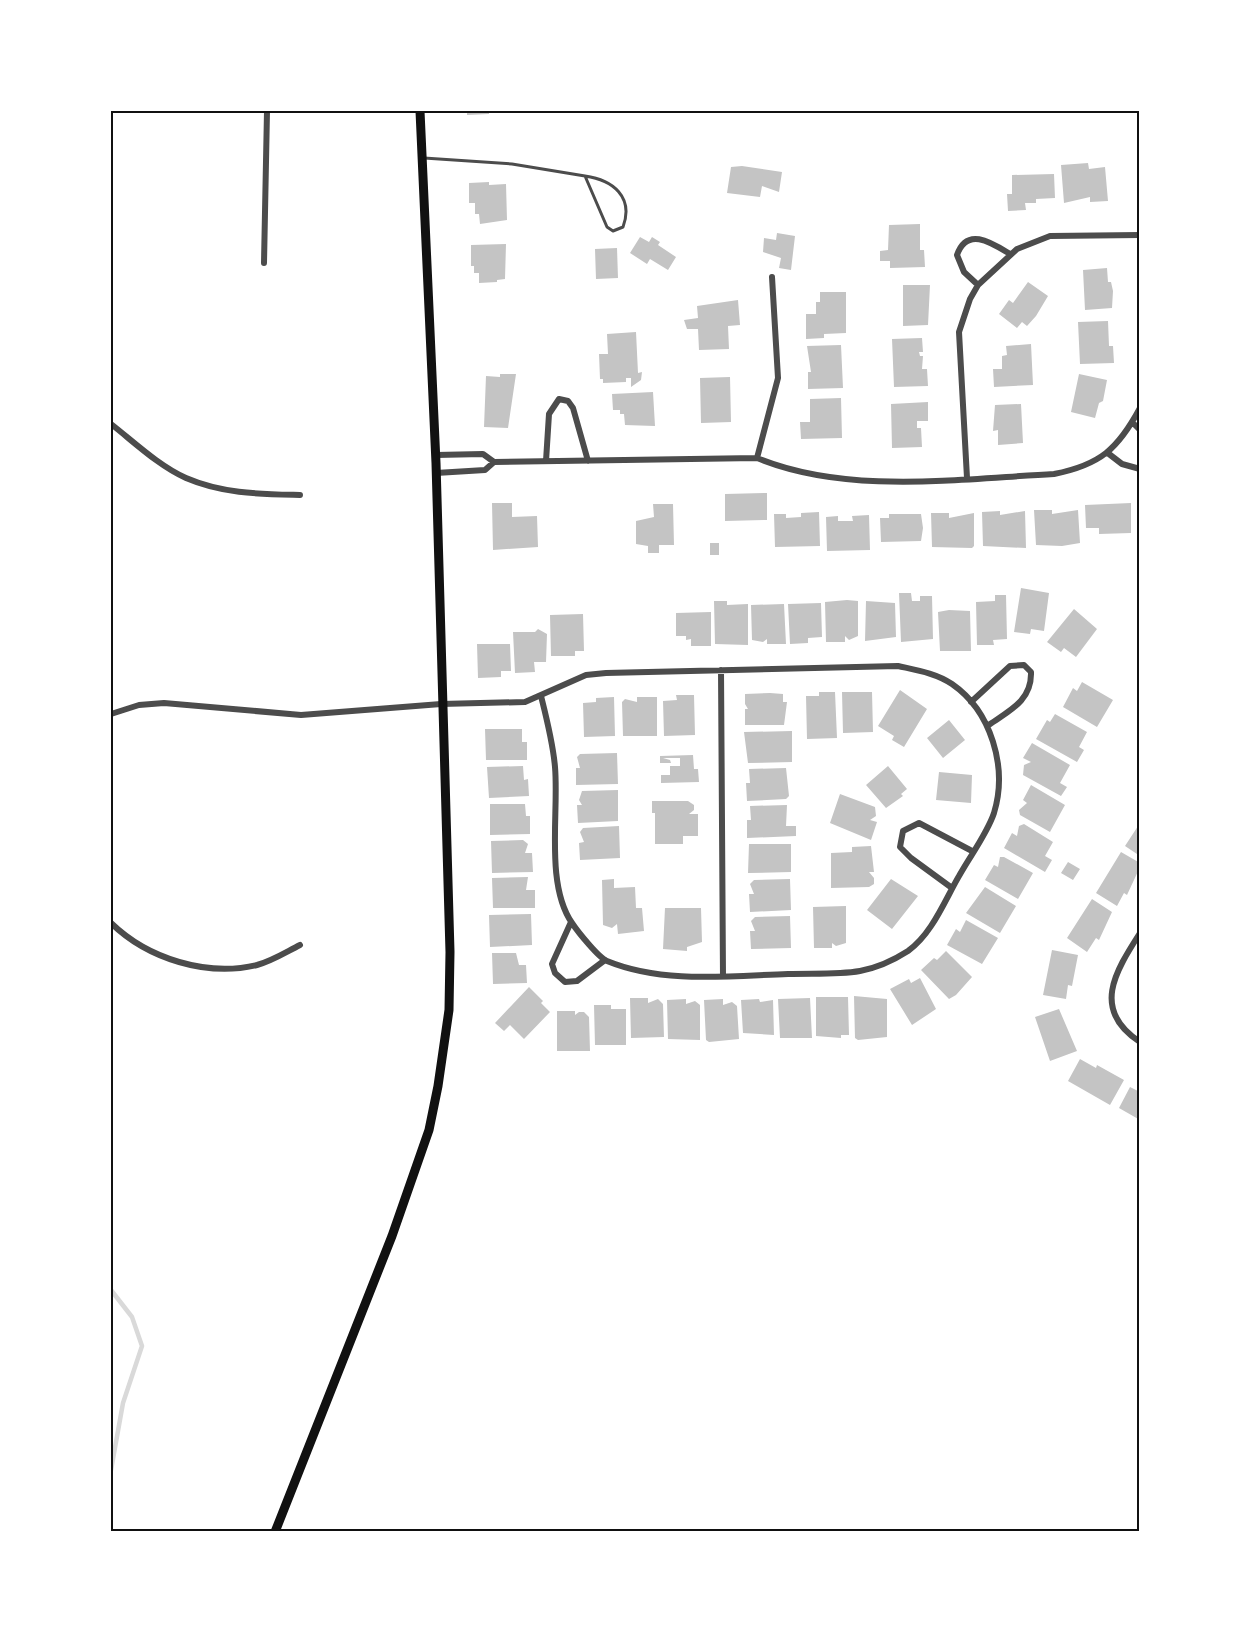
<svg xmlns="http://www.w3.org/2000/svg" width="1251" height="1643" viewBox="0 0 1251 1643" font-family="Figtree,sans-serif">
<style>
.lines{fill:none;stroke-linecap:round;stroke-linejoin:round}
.stream{stroke:#d9d9d9;stroke-width:4.5}
.building{fill:#c4c4c4}
.service{stroke:#4c4c4c;stroke-width:3}
.minor{stroke:#4c4c4c;stroke-width:6}
.secondary{stroke:#111;stroke-width:9}
.neatline{fill:none;stroke:#111;stroke-width:2}
</style>
<rect width="100%" height="100%" fill="#fff"/>
<g class="lines">
<path class="stream" d="M111,1290L132,1317L142,1346L123,1403L111,1470"/>
</g>
<path class="building" d="M467,111H489V114L467,115Z
M1088,163L1089,169L1105,167L1108,201L1090,202V197L1064,203L1061,165Z
M742,166L782,172L779,192L762,186L760,197L727,193L731,167Z
M1054,174L1055,198L1036,199V203H1025L1026,210L1008,211L1007,194H1012V175Z
M489,182V185L506,184L507,220L480,224L479,214H475V203H469V183Z
M920,224V250H924L925,267L890,268V261H880V251L888,250L889,225Z
M777,233L795,236L791,270L779,268L781,258L763,252L764,238L776,240Z
M640,237L649,242L652,237L660,242L658,245L676,257L668,270L650,259L647,264L630,253Z
M506,244L505,279L497,280V282L479,283V273H474V266H471V245Z
M617,248L618,278L596,279L595,249Z
M1107,268L1108,282H1111L1113,291L1112,308L1085,310L1083,270Z
M1028,282L1048,296L1036,316L1027,326L1022,322L1017,328L999,314L1009,300L1013,303Z
M903,285H930L928,325L903,326Z
M820,292H846V333L824,334V338L806,339V314H816V302H820Z
M738,300L740,325L728,326L729,349L699,350L698,329H687L684,320L698,318L697,306Z
M1108,321L1109,346H1113L1114,363L1080,364L1078,322Z
M636,332L638,373L642,372L641,380L631,387V378H626V382L603,383V379H600L599,354H608L607,334Z
M922,338L923,352H919L920,356H923L922,369H927L928,386L894,387L892,339Z
M1031,344L1033,385L994,387L993,369H1002V356L1007,355L1006,346Z
M841,345L843,388L808,389V372H811L807,346Z
M500,374H516L508,428L484,427L486,376L500,377Z
M1079,374L1107,380L1103,401L1099,403L1095,418L1071,412Z
M730,377L731,422L701,423L700,378Z
M653,392L655,426L625,425L624,414H620V410H613L612,394Z
M841,398L842,438L801,439L800,422H810V399Z
M928,402V421H917V428H921L922,447L892,448L891,404Z
M1021,404L1023,443L998,445V430L993,431L995,405Z
M767,493V520L725,521V494Z
M492,503H512V517L537,516L538,547L493,550Z
M1131,503V533L1099,534V528H1086L1085,505Z
M653,504H673L674,545H659V553H648V546L636,544V521L654,517Z
M1034,510H1052V514L1078,510L1080,543L1062,546L1036,545Z
M1000,511V515L1025,511L1026,548L983,546L982,512Z
M819,512L820,546L775,547L774,514H786V518L801,517V513Z
M931,513H949V518L974,513V546L972,548L932,547Z
M889,514H921L923,528L921,541L881,542L880,518H889Z
M869,515L870,550L827,551L826,517L838,516V521H853L852,516Z
M710,543H719V555H710Z
M1021,588L1049,593L1044,631L1031,629L1030,634L1014,632Z
M899,593H911L912,601H920V596H932L933,639L901,642Z
M995,595H1006L1007,639L993,640L994,645H977L976,602L995,601Z
M847,600L858,601V636L849,640L845,636V642H826L825,602Z
M714,601H727V605L748,604V645L715,644Z
M866,601L895,603L896,637L865,641Z
M821,603L822,637L808,638V643L790,644L788,604Z
M784,604L786,644H767V639L763,642L752,640L751,605Z
M1074,609L1097,629L1076,657L1064,648L1061,652L1047,642Z
M949,610L970,611L971,651H940L938,612Z
M711,612V646H691V639L686,640V636H676V613Z
M583,614L584,651H575V656H551L550,615Z
M538,629L547,634L546,662H534L535,672L515,673L513,632H535Z
M477,644H510L511,671H501V677L478,678Z
M1082,682L1113,700L1097,727L1063,707L1073,688L1077,691Z
M900,690L927,709L904,747L892,740L894,736L878,726Z
M819,692H835L837,738L807,739L806,696H819Z
M842,692H872L873,732L843,733Z
M770,693L783,694V702H787L784,725H745V709H748L745,704V694Z
M676,695H694L695,735L664,736L663,701L677,700Z
M614,697L615,736L584,737L583,703L596,702V698Z
M637,697H657V736H623L622,702L625,699L637,702Z
M1055,714L1087,732L1079,747L1084,750L1077,762L1036,739L1047,720L1050,722Z
M949,720L965,740L943,758L927,738Z
M485,729H522V742H527V760H486Z
M792,731V762L748,763L744,732Z
M1032,743L1070,765L1060,783L1067,787L1061,796L1023,775L1024,765L1031,762L1023,758Z
M617,753L618,784L576,785V768H580L577,757L580,754Z
M693,755L694,769H698L699,782L661,783V775H670V766H680V758H663L670,760L671,763H660V756Z
M523,766L524,780L528,779L529,796L489,798L487,767Z
M888,766L907,789L901,794L903,796L886,808L866,785Z
M786,768L789,796L786,799L747,801L746,783H750L749,769Z
M939,772L972,775L971,803L936,800Z
M1031,785L1065,805L1050,832L1020,815L1019,810L1027,803L1023,800Z
M618,790V821L578,823L577,805H582L579,800L582,791Z
M840,794L875,807L876,816L870,820L877,822L871,840L830,823Z
M652,801H688L694,805V810L689,814H698V836H683V844H655V813H652Z
M490,804H525L526,816H530V834L490,835Z
M787,805L786,826H796V836L747,838V820H751L750,806Z
M1140,823V856L1125,846Z
M1024,824L1053,842L1045,856L1052,860L1045,872L1004,848L1012,833L1017,836L1019,826Z
M619,826L620,858L580,860L579,843L584,842L580,832L583,828Z
M523,840L528,844L525,853H532L533,872L492,873L491,841Z
M749,844H791V872L748,873Z
M871,846L874,872H869L874,878V884L869,887L831,888V853L852,852V847Z
M1121,852L1140,863V867L1127,895L1124,893L1117,906L1096,893Z
M1000,857H1004L1033,873L1018,899L985,880L994,865L998,867Z
M1068,862L1080,869L1073,880L1061,873Z
M528,877L526,890H535V908H493L492,878Z
M614,879V888L635,887L636,908H642L644,931L618,934L617,924L612,928L603,925L602,880Z
M790,879L791,910L750,912L749,894H754L750,884L754,880Z
M891,879L918,896L892,929L867,910Z
M985,887L1016,906L1000,933L966,913Z
M1092,899L1112,912L1099,940L1096,938L1087,952L1067,938Z
M846,906V943L836,946L832,943V948H814L813,907Z
M665,908H701L702,942L687,947V951L663,949Z
M531,914L532,945L490,947L489,915Z
M790,916L791,948L751,949L750,931H755L751,921L755,917Z
M966,920L998,938L982,964L947,945L956,929L960,932Z
M1052,950L1078,955L1072,986L1068,985L1066,999L1043,995Z
M946,951L972,977L956,995L949,999L921,970L934,958L937,960Z
M492,953H516L519,965H526L527,983L493,984Z
M920,978L936,1009L912,1025L890,989L909,979L911,983Z
M529,987L543,1001L541,1003L550,1012L524,1039L510,1025L504,1031L495,1023Z
M854,996L887,999V1037L858,1040L855,1038Z
M816,997H848L849,1035H841V1038L816,1036Z
M630,998H648V1003L658,999L663,1004L664,1037L631,1038Z
M810,998L812,1038H780L778,999Z
M686,999V1004L695,1001L700,1005V1040L668,1039L667,1000Z
M723,999V1005L732,1002L737,1006L739,1039L709,1042L706,1040L704,1000Z
M759,999L760,1002L773,1000L774,1035L743,1033L741,1000Z
M594,1005H611V1009H626V1045H595Z
M1059,1009L1077,1051L1050,1061L1035,1017Z
M557,1011H575V1015L579,1012H584L589,1017L590,1051H557Z
M1080,1059L1096,1068L1097,1065L1124,1080L1110,1105L1068,1081Z
M1130,1087L1140,1092V1120L1119,1108Z"/>
<g class="lines">
<path class="service" d="M424,158L512,164L585,176C613,180 634,197 623,227L613,231L607,227L585,176"/>
<path class="minor" d="M264,263L267,111
M978,285L964,272L957,255C967,226 992,243 1010,254
M1132,422L1140,430
M111,424C134,442 159,466 186,478C223,494 261,494 300,495
M1109,454L1122,464L1140,469
M436,455L483,454L494,462L757,458C847,495 958,479 1054,474C1100,465 1118,449 1140,408
M757,458L778,378L772,277
M546,461L549,414L559,399L568,401L573,408L588,461
M436,473L485,470L494,462
M967,478L959,332L970,299L978,285L1017,249L1050,236L1140,235
M721,670L723,976
M971,702L1010,666L1024,665L1031,672C1032,701 1009,711 987,726
M111,714L139,705L164,703L301,715L441,704L525,702L586,675L606,673L898,666C916,670 936,673 952,684C991,711 1008,767 994,813C987,834 970,856 959,876C945,900 932,934 908,951C894,960 876,968 860,971C837,975 811,973 788,974C728,976 663,984 607,961C599,958 578,932 572,923C545,884 559,813 555,767C553,743 547,720 541,696
M952,888L911,858L900,847L903,831L919,823L972,851
M571,922L552,964L555,973L565,982L577,981L605,960
M111,923C148,959 207,977 257,965C272,961 286,952 300,945
M1140,933C1115,972 1091,1010 1140,1042"/>
<path class="secondary" d="M275,1532L392,1236L429,1130L438,1086L449,1010L450,952L436,463L420,111"/>
</g>
<rect width="1251" height="1643" fill="none" stroke="#ffffff" stroke-width="225"/>
<rect x="112" y="112" width="1026" height="1418" class="neatline"/>
</svg>
